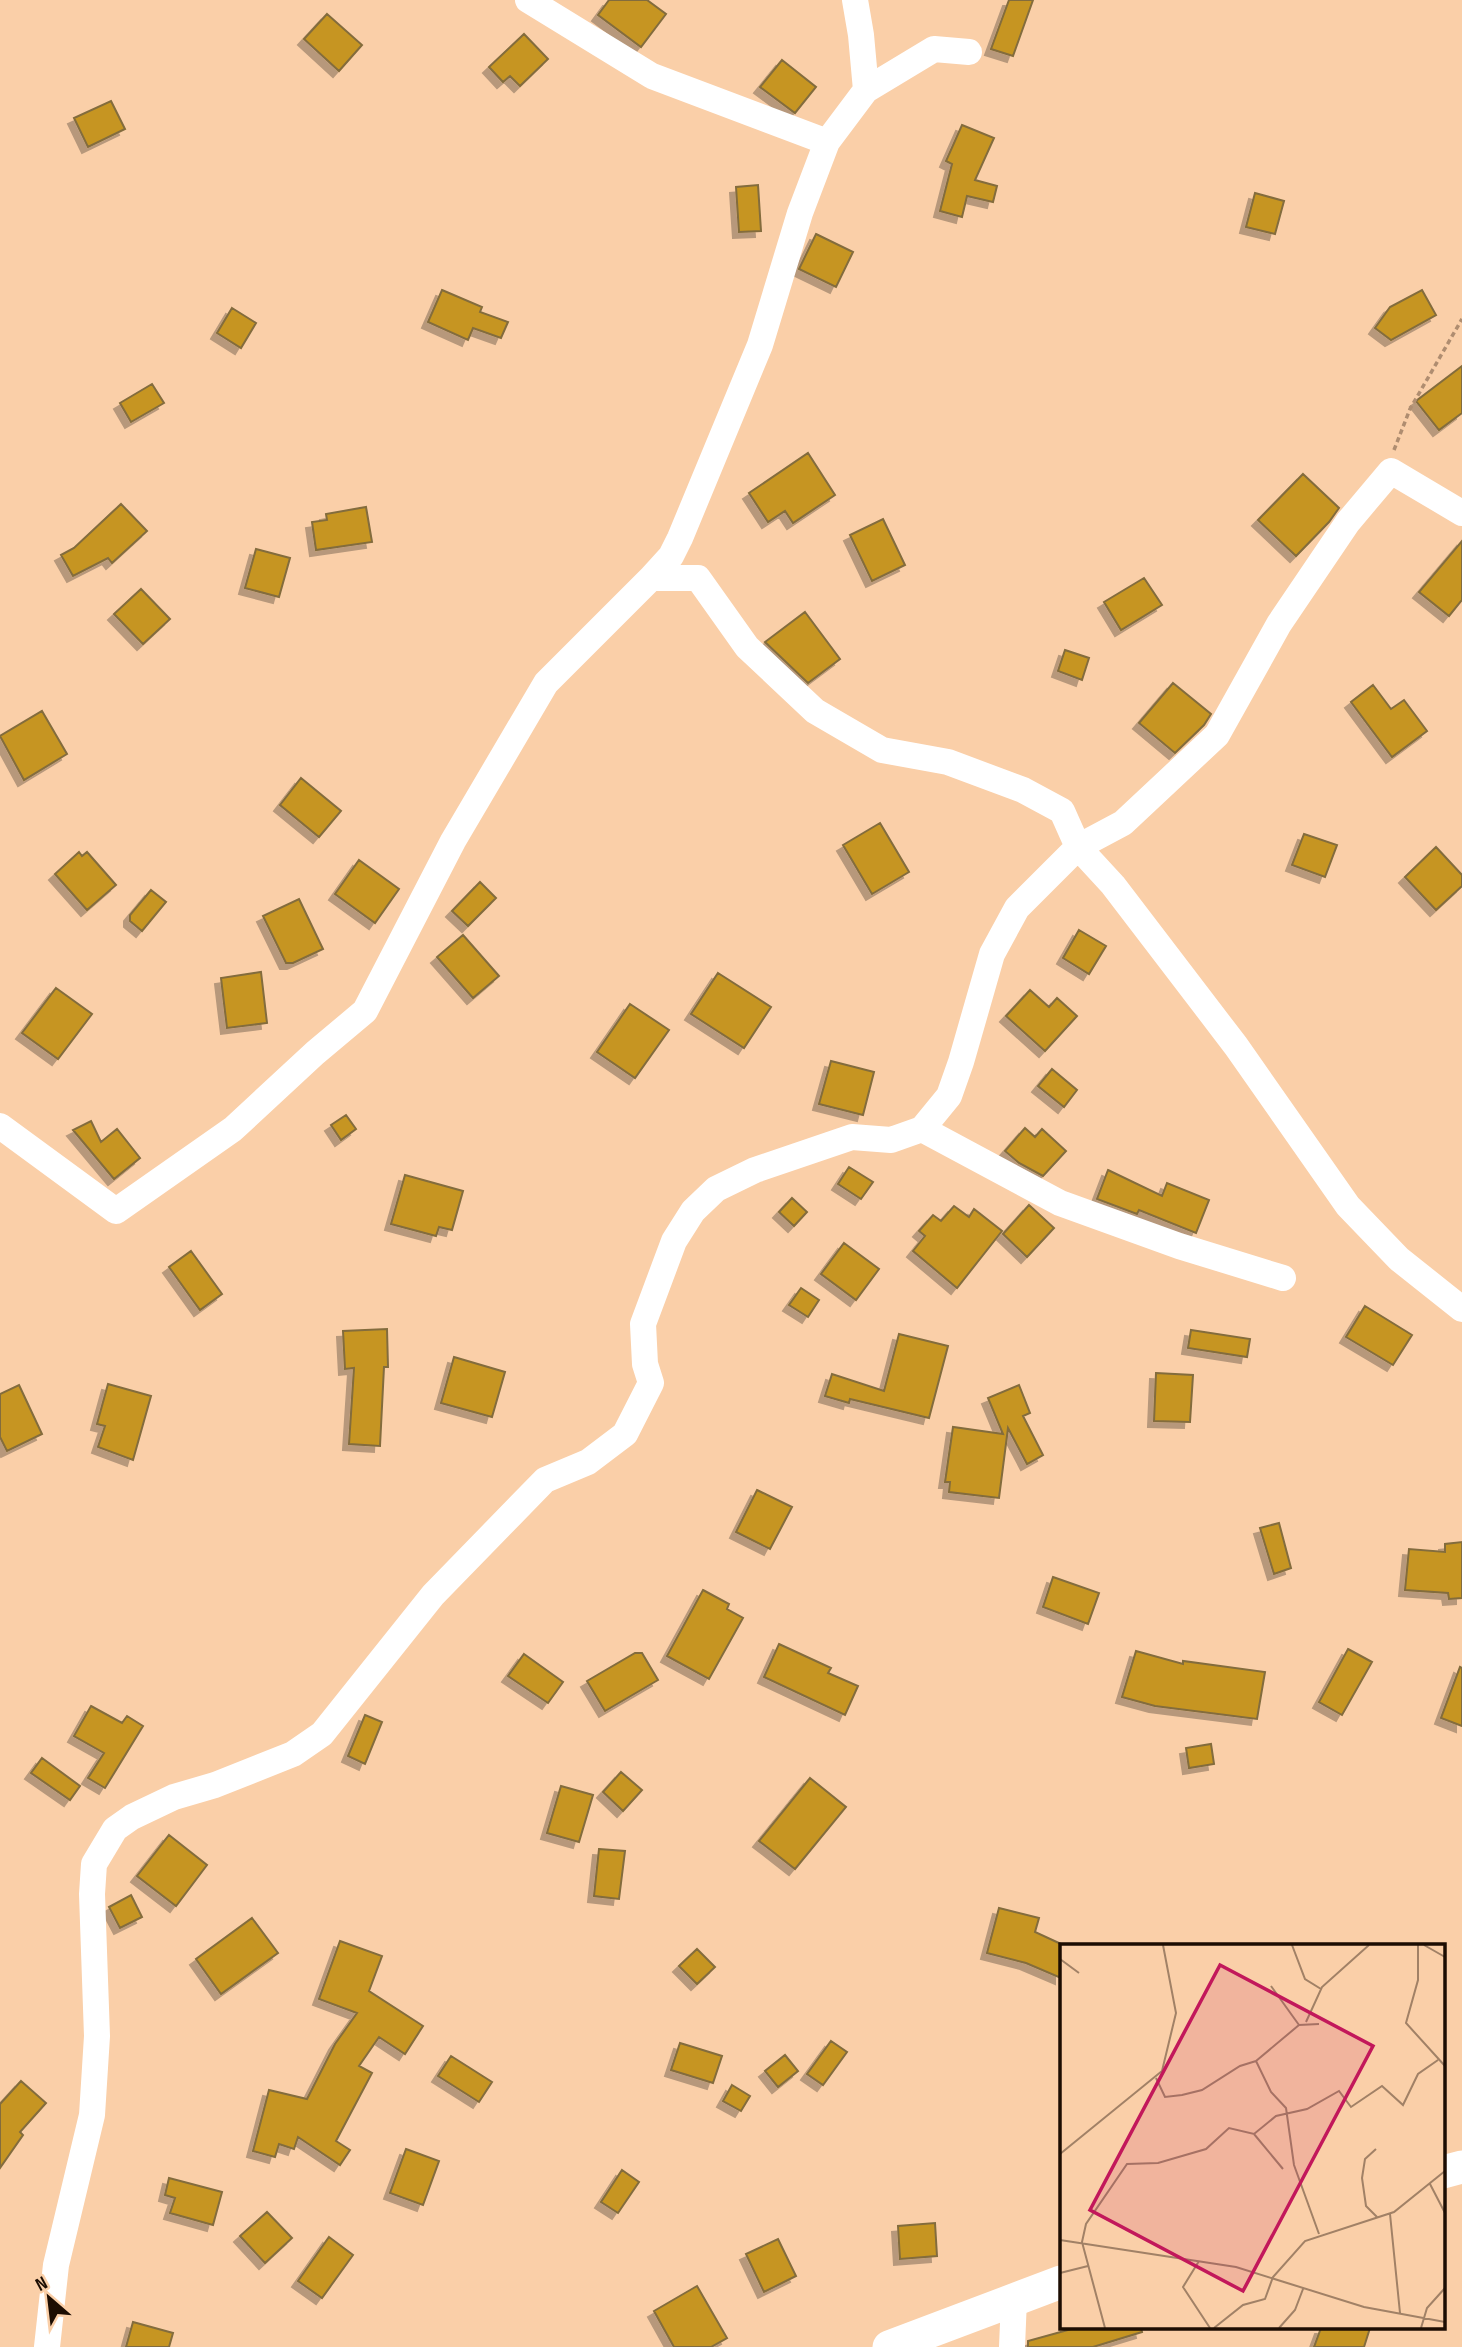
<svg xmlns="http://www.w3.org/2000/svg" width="1462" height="2347" viewBox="0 0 1462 2347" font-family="'Sofia Sans Condensed',sans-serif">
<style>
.building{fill:#c69521;stroke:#836c3d;stroke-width:2;filter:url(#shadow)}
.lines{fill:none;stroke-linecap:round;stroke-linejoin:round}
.path{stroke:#af8d70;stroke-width:3.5;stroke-dasharray:5 3.5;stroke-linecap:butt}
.minor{stroke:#fff;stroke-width:26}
.major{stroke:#fff;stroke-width:33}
.inset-road{fill:none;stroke:#a18166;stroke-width:2}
.view{fill:#c2185b;fill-opacity:0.15;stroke:#c2185b;stroke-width:3.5}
.inset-edge{fill:none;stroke:#1c0d02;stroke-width:3.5}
</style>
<defs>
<filter id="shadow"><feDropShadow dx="-6" dy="6" stdDeviation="0" flood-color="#0004"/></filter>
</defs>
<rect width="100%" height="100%" fill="#facfa8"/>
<path class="building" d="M609,0H647L666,14L641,47L598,15Z
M1009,0H1033L1013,56L991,49Z
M327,14L362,45L339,71L304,39Z
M524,34L548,59L520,86L510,76L503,82L489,67Z
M782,60L816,87L795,113L760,87Z
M111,101L125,129L88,147L74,118Z
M962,125L994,138L975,180L997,186L993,202L967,196L962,217L940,211L952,164L946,161Z
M758,185L761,231L739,232L736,187Z
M1255,193L1284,201L1275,234L1246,227Z
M816,234L853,252L836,287L799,269Z
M442,290L482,307L480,312L508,322L501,338L473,328L468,340L428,322Z
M1422,290L1436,315L1391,340L1375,328L1390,307Z
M232,308L256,323L241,348L217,333Z
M1462,366V413L1439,430L1416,401Z
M152,384L164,403L131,422L120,403Z
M808,453L835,495L793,523L785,511L768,522L749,493Z
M1303,474L1339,508L1329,522L1296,556L1258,520Z
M121,504L147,531L112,563L108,558L73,576L61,555L74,548Z
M366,507L372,542L316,550L312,522L327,520L326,514Z
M883,519L905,565L872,581L850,535Z
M1462,541V600L1449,616L1419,592Z
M256,549L290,558L279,597L245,588Z
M1144,578L1162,605L1121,630L1104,602Z
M141,589L170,619L143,644L114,614Z
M805,612L840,659L808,683L765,642Z
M1065,650L1089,658L1082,680L1058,671Z
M1173,683L1211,714L1204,725L1175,753L1139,723Z
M1373,685L1391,709L1404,700L1427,731L1392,757L1351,702Z
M42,711L67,754L24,780L0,736Z
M301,778L341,811L319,837L280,805Z
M880,823L909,872L872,894L843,845Z
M1304,834L1337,845L1325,877L1292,865Z
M1436,847L1462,875V886L1436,910L1405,877Z
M79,852L82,856L87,852L116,885L87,910L55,874Z
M359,860L399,889L375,923L335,894Z
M480,882L496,898L468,926L452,911Z
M151,890L166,902L142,931L130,921V915Z
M299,899L323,949L293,963H286L263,916Z
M1079,930L1106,946L1089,974L1063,958Z
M463,935L499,976L473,998L437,957Z
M261,972L267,1023L227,1028L221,978Z
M718,973L771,1007L744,1048L691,1014Z
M56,988L92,1014L58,1059L22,1033Z
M1030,990L1049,1007L1057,998L1077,1016L1045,1051L1006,1016Z
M630,1004L669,1030L635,1078L597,1052Z
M831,1061L874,1072L863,1115L819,1104Z
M1052,1069L1077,1090L1064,1107L1038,1086Z
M346,1115L356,1129L341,1140L331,1125Z
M91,1121L101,1142L117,1129L140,1158L114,1179L73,1130Z
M1025,1128L1035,1137L1042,1129L1066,1151L1043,1176L1019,1163L1005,1151Z
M849,1167L873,1182L861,1199L838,1184Z
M1108,1170L1162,1196L1167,1183L1209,1200L1196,1233L1139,1210L1137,1214L1097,1199Z
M405,1175L463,1191L452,1230L439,1227L436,1236L391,1224Z
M792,1198L807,1212L794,1226L779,1212Z
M1029,1205L1054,1228L1027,1257L1003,1234Z
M954,1206L969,1217L974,1209L1002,1231L957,1288L913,1251L925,1236L919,1231L933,1215L941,1221Z
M844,1243L879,1269L856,1300L821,1274Z
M191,1251L222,1294L200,1310L169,1267Z
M801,1288L819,1300L808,1317L789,1305Z
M1365,1306L1412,1335L1393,1365L1346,1337Z
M387,1329L388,1367H384L380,1446L349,1444L354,1368L345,1369L343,1331Z
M1191,1330L1250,1339L1247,1357L1188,1348Z
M899,1334L948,1346L929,1418L850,1399L849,1403L825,1396L832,1374L884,1391Z
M454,1357L505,1372L492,1417L441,1403Z
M1156,1373L1193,1375L1190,1422L1154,1421Z
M108,1384L151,1396L133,1460L98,1447L105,1426L97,1424Z
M19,1385L42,1434L7,1451L0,1437V1394Z
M1019,1385L1030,1413L1023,1416L1043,1455L1027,1464L1008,1428L999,1498L949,1492L950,1482H945L953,1427L1003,1434L988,1398Z
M757,1490L792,1507L770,1549L736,1532Z
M1279,1523L1291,1568L1274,1574L1260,1528Z
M1462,1542V1598L1449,1599L1448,1593L1405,1590L1409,1549L1445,1552V1544Z
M1053,1577L1099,1593L1088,1624L1043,1607Z
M703,1590L729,1604L727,1609L743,1618L709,1679L667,1656Z
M779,1644L831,1668L828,1673L858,1686L845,1715L764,1677Z
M1348,1649L1372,1662L1342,1715L1319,1702Z
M1136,1651L1183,1664V1661L1265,1672L1257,1719L1155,1706L1122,1697Z
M635,1653H642L658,1680L605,1711L587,1681Z
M524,1654L563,1682L548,1703L508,1676Z
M1460,1667L1462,1668V1726L1441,1718Z
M91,1706L122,1723L127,1716L143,1726L105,1788L88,1778L104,1753L74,1736Z
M365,1715L382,1722L365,1764L348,1756Z
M1211,1744L1214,1764L1189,1768L1186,1748Z
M42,1758L80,1786L70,1800L31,1773Z
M621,1772L642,1790L623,1811L603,1792Z
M810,1778L846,1807L795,1869L759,1841Z
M561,1786L593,1795L579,1842L547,1833Z
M169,1835L207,1865L176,1906L137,1876Z
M599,1849L625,1851L619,1899L594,1896Z
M131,1895L142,1917L120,1928L109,1907Z
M999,1908L1039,1918L1035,1932L1061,1944V1978L1026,1963L987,1953Z
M252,1918L278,1953L221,1994L196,1959Z
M340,1941L382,1956L369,1991L423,2026L405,2054L379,2037L359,2066L372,2073L336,2141L350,2150L340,2165L298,2137L294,2149L279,2144L275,2157L253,2151L269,2090L307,2099L335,2044L357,2013L319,1999Z
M697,1949L715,1967L697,1984L679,1966Z
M831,2041L847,2052L823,2085L807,2074Z
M680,2043L722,2056L713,2083L671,2070Z
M785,2055L798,2071L778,2087L765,2071Z
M451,2056L492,2082L479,2102L438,2076Z
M21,2081L46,2103L20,2132L23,2135L0,2168V2104Z
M732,2085L750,2096L741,2111L723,2101Z
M406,2149L439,2161L423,2205L390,2193Z
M622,2170L639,2182L618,2213L601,2202Z
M169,2178L222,2192L213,2225L170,2213L175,2198L165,2195Z
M267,2212L292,2238L265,2263L240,2236Z
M935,2223L937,2256L900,2259L898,2226Z
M329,2237L353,2255L322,2298L298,2281Z
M778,2239L796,2276L764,2292L746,2254Z
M697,2286L727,2338L711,2347H674L654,2311Z
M133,2322L173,2333L169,2347H126Z
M1075,2328H1141L1142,2332L1093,2347H1028V2341Z
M1321,2328H1370L1364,2347H1314Z"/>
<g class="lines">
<path class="path" d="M1394,450L1410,409L1462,319"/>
<path class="minor" d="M528,0L652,76L827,142
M855,0L861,35L866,90
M969,52L934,49L866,90L827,142L800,213L760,345L680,538L671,556L651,578H698L747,647L815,711L882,750L948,762L1023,790L1062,811L1078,847L1113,885L1236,1046L1348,1206L1399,1259L1462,1309
M0,1126L116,1211L233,1129L315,1053L365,1011L453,841L546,683L651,578
M922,1129L1060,1203L1179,1246L1283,1278
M47,2347L56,2265L92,2115L97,2036L92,1894L94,1864L115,1829L132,1817L174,1797L215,1785L293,1754L322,1734L433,1595L545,1480L588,1462L625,1434L651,1383L645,1364L643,1324L674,1241L693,1211L716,1189L755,1170L852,1137L891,1140L922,1129L949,1096L961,1062L992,954L1017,908L1078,847L1123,823L1217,735L1279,624L1348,522L1391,471L1462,513
M1012,2347L1014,2299"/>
<path class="major" d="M1443,2172L1462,2167
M889,2347L1061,2282"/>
</g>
<g transform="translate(1060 1944)">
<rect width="385" height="385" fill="#facfa8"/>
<path class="inset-road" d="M232,1L245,35L261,45M358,1V36L346,79L385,122M364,1L385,13M0,15L19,29M211,42L239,81M246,78L262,43L309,1M259,80L239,81L196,117L211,148L226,164L234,221L259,290M96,134L105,153L122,151L142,146L180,122L196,117M194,190L223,225M316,205L305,215L302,234L306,262L317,273M0,210L102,127L116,69L103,1M370,240L385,269M330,270L340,369M0,296L176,323L304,363L385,378M139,317L123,343L150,384M0,329L28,322M45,384L22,298L26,280L67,220L98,219L146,205L169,184L194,190L216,172L247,165L279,147L291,163L322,142L343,161L358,130L378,116M154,384L183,361L205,355L213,333L245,297L334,268L385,227M219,384L235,366L243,345M361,384L367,364L385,344"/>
<path class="view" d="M160,21L313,102L183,347L30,266Z"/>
<rect width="385" height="385" class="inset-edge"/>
</g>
<g transform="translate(49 2298) rotate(332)" stroke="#facfa8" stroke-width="5" paint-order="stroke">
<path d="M0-5L12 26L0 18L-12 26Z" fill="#1c0d02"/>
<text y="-10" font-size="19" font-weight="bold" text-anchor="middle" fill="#1c0d02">N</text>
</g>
</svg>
